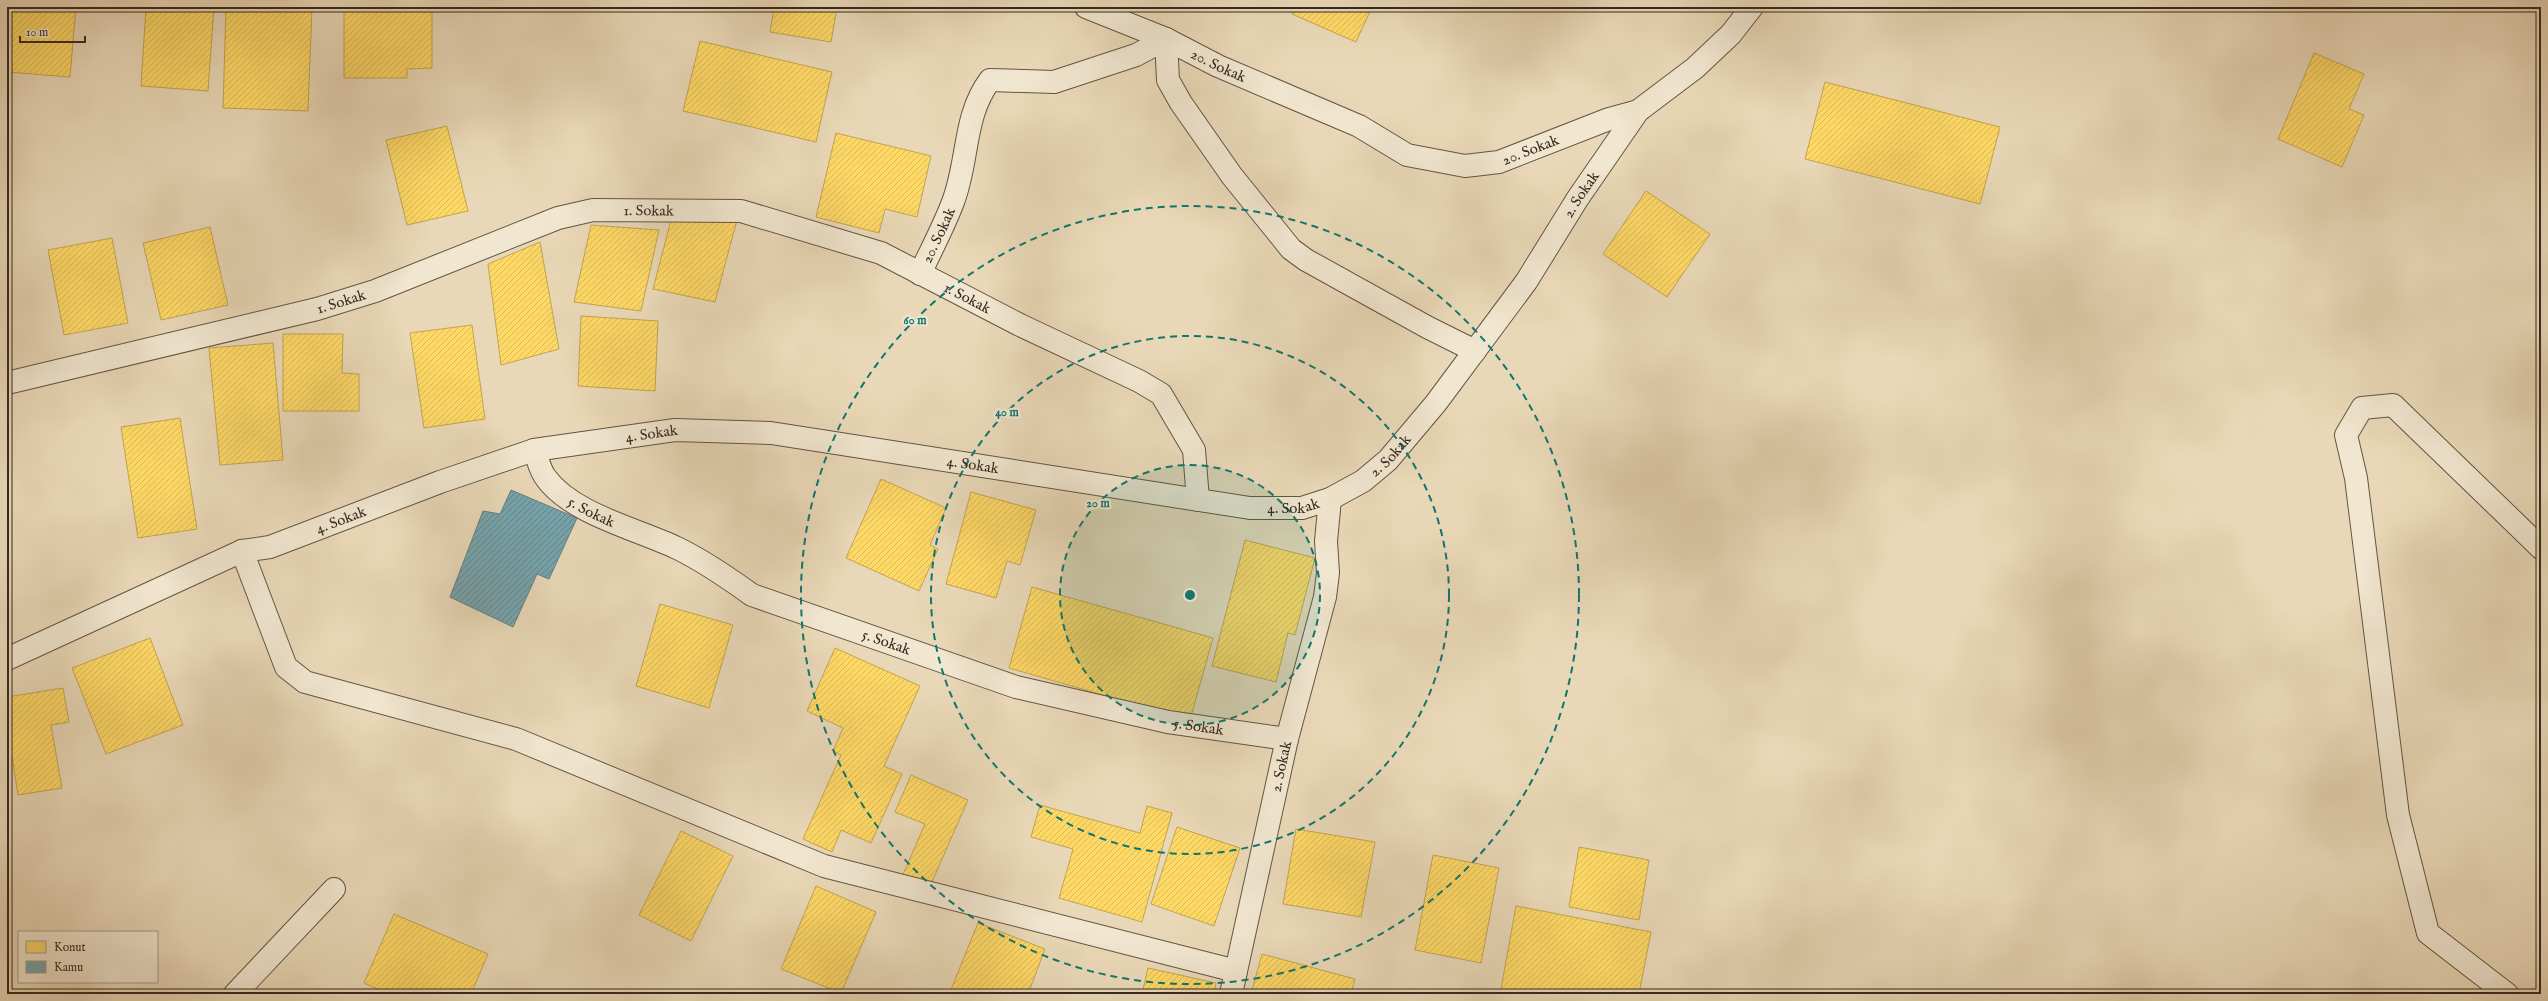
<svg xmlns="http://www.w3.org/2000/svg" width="2548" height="1001" viewBox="0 0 2548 1001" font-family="'IM FELL English',serif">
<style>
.homes{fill:url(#homes-hatch);stroke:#c2a451}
.public{fill:url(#public-hatch);stroke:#628084}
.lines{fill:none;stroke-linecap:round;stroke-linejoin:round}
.street-casing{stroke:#625545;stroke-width:24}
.street{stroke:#f1e6d0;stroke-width:22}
.ring{fill:none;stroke:#0f766e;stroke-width:2;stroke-dasharray:7 5}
.labels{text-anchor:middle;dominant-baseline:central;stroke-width:4;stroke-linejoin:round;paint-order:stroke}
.street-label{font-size:15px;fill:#35291f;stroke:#f1e6d0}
.centre{fill:#0f766e;stroke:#f1e6d0;stroke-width:2}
.ring-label{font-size:12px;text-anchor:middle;font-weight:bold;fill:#0f766e;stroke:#f1e6d0;stroke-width:4;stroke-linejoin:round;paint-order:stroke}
</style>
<defs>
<pattern id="homes-hatch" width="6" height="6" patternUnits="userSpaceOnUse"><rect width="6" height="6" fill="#ffd966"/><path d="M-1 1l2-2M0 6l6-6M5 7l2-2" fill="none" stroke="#dbba58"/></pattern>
<pattern id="public-hatch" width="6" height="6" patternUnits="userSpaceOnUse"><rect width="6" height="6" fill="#76a5af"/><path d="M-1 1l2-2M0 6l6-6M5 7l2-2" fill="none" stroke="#62868e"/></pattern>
</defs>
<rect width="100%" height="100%" fill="#e9d8b7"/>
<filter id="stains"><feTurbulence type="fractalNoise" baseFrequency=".005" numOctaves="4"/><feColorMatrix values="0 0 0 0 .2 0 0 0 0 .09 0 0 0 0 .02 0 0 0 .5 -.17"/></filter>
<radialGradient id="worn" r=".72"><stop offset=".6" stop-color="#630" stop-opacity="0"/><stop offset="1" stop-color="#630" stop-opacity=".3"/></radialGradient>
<path class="homes" d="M7,7H76L70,77L7,72Z
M146,7H214L208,91L141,86Z
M226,7H312L308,111L223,108Z
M355,7H432V68L407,69V78H344V10H355Z
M774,7H837L831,42L770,32Z
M1295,7H1372L1356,42L1292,14Z
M2337,7H2351L2350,11Z
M700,41L832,72L816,142L683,111Z
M2314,53L2364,74L2349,109L2364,115L2342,167L2278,139Z
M1825,82L2000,127L1980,204L1805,159Z
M447,126L468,211L407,225L386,140Z
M836,133L931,156L917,217L885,209L879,233L816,217Z
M1646,191L1710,234L1667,297L1603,254Z
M672,216L737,220L715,302L653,289Z
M591,225L659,230L641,311L574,302Z
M210,227L228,305L161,320L143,243Z
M112,238L128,323L64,335L48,250Z
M540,242L559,349L501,365L488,264Z
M581,316L658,321L655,391L578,386Z
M472,325L485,419L424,428L410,333Z
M283,334H343L342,373L359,374V411H283Z
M273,343L283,460L220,465L209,348Z
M180,418L197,529L138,538L121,427Z
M881,479L946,508L930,545L938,549L919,591L846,558Z
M971,492L1036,510L1020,565L1007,561L996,598L946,584Z
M1245,540L1315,558L1295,635L1288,633L1276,682L1212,666Z
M1032,587L1213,638L1190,720L1009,668Z
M660,604L733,625L709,708L636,686Z
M150,638L183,725L106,754L72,668Z
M835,648L920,686L884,766L902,774L871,843L841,830L832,852L803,839L841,755L833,751L843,728L807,711Z
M63,688L69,722L51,725L62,788L18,795L10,744H7V697Z
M911,775L968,800L928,891L901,879L925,824L895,812Z
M1040,805L1140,833L1147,806L1172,813L1142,922L1059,898L1073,849L1031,837Z
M1177,827L1240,848L1214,926L1151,904Z
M1296,829L1375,842L1361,917L1283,904Z
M681,831L733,856L691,941L639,915Z
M1579,847L1649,860L1639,920L1569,907Z
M1433,855L1499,868L1481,963L1415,950Z
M816,886L876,912L841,993L781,969Z
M1516,906L1651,932L1639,994H1500Z
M394,914L488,954L471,994H389L364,983Z
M978,923L1045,949L1028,994H956L950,992Z
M1262,954L1355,979L1351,994H1251Z
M1148,968L1216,983L1214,994H1142Z"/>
<path class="public" d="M511,490L577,518L549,579L537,574L513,627L450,597L483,511L500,514Z"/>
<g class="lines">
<defs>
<g id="street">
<path id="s1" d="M1086,7L1166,39L1218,66L1359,126L1407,155L1465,166L1499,162L1609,119L1638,111"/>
<path d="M1166,39L1168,80L1181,103L1232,176L1291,249L1306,260L1427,327L1475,351"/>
<path id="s2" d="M920,274C931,250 944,226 953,202C969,160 963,116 990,80L1054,82L1136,55L1166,39"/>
<path id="s3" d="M7,383L317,309L375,291L558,218L593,210L741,211L881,253L1020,325L1139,381L1161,394L1194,450L1198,500"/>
<path id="s4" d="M534,450C538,459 540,471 546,478C572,514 637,529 677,548C704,561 727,577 752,595L1016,687L1168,722L1287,739"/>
<path d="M242,551L286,667L305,682L516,739L824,866L1236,971"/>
<path id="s5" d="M7,659L242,551L270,547L440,482L534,450L675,430L771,433L1250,508H1302L1330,499L1363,481L1388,460L1436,403L1526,282L1578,198L1638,111L1695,68L1731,34L1752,7"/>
<path d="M235,994L334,889"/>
<path id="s6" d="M1231,994L1287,739L1325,597L1328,573L1326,541L1330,499"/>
<path d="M2507,994L2428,933L2398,815L2356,478L2346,435L2362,408L2393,405L2541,548"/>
</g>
</defs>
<use href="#street" class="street-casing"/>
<use href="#street" class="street"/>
</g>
<circle cx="1190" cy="595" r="130" fill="#0f766e" fill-opacity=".12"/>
<g class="ring">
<circle cx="1190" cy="595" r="130"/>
<circle cx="1190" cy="595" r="259"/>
<circle cx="1190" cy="595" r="389"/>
</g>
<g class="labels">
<g class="street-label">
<text stroke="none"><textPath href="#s1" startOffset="145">20. Sokak</textPath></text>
<text stroke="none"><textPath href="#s1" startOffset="481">20. Sokak</textPath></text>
<text stroke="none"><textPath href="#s5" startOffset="1772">2. Sokak</textPath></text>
<text stroke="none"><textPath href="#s3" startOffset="668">1. Sokak</textPath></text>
<text stroke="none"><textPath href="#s2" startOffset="43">20. Sokak</textPath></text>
<text stroke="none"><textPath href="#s3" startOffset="1004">1. Sokak</textPath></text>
<text stroke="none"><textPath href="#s3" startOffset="344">1. Sokak</textPath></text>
<text stroke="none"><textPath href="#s5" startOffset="687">4. Sokak</textPath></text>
<text stroke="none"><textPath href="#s5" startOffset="1448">2. Sokak</textPath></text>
<text stroke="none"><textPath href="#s5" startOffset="1011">4. Sokak</textPath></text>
<text stroke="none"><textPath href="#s5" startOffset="1335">4. Sokak</textPath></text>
<text stroke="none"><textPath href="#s4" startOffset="88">5. Sokak</textPath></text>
<text stroke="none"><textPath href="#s5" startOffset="363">4. Sokak</textPath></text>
<text stroke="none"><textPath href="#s4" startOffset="412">5. Sokak</textPath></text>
<text stroke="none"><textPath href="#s4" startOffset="736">5. Sokak</textPath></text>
<text stroke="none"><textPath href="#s6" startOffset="233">2. Sokak</textPath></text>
</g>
</g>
<circle cx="1190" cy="595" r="6" class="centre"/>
<g class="ring-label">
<text x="915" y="324">60 m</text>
<text x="1007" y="416">40 m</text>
<text x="1098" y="507">20 m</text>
</g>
<rect width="2548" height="1001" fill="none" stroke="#e9d8b7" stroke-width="24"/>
<rect x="8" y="8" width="2532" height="985" fill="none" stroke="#35291f" stroke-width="2"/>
<rect x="12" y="12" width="2524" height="977" fill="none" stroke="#35291f"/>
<rect x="18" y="931" width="140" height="52" fill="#f1e6d0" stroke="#a69a89"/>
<rect x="26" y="941" width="20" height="12" fill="#ffd966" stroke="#a69a89"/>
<text x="54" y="951" font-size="12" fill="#35291f">Konut</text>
<rect x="26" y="961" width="20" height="12" fill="#76a5af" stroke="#a69a89"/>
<text x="54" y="971" font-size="12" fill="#35291f">Kamu</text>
<path d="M20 36v6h65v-6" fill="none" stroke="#35291f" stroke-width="2"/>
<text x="26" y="36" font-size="12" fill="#35291f" stroke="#f1e6d0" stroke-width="3" paint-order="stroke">10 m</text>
<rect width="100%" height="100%" filter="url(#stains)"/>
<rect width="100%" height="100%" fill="url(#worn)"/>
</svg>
